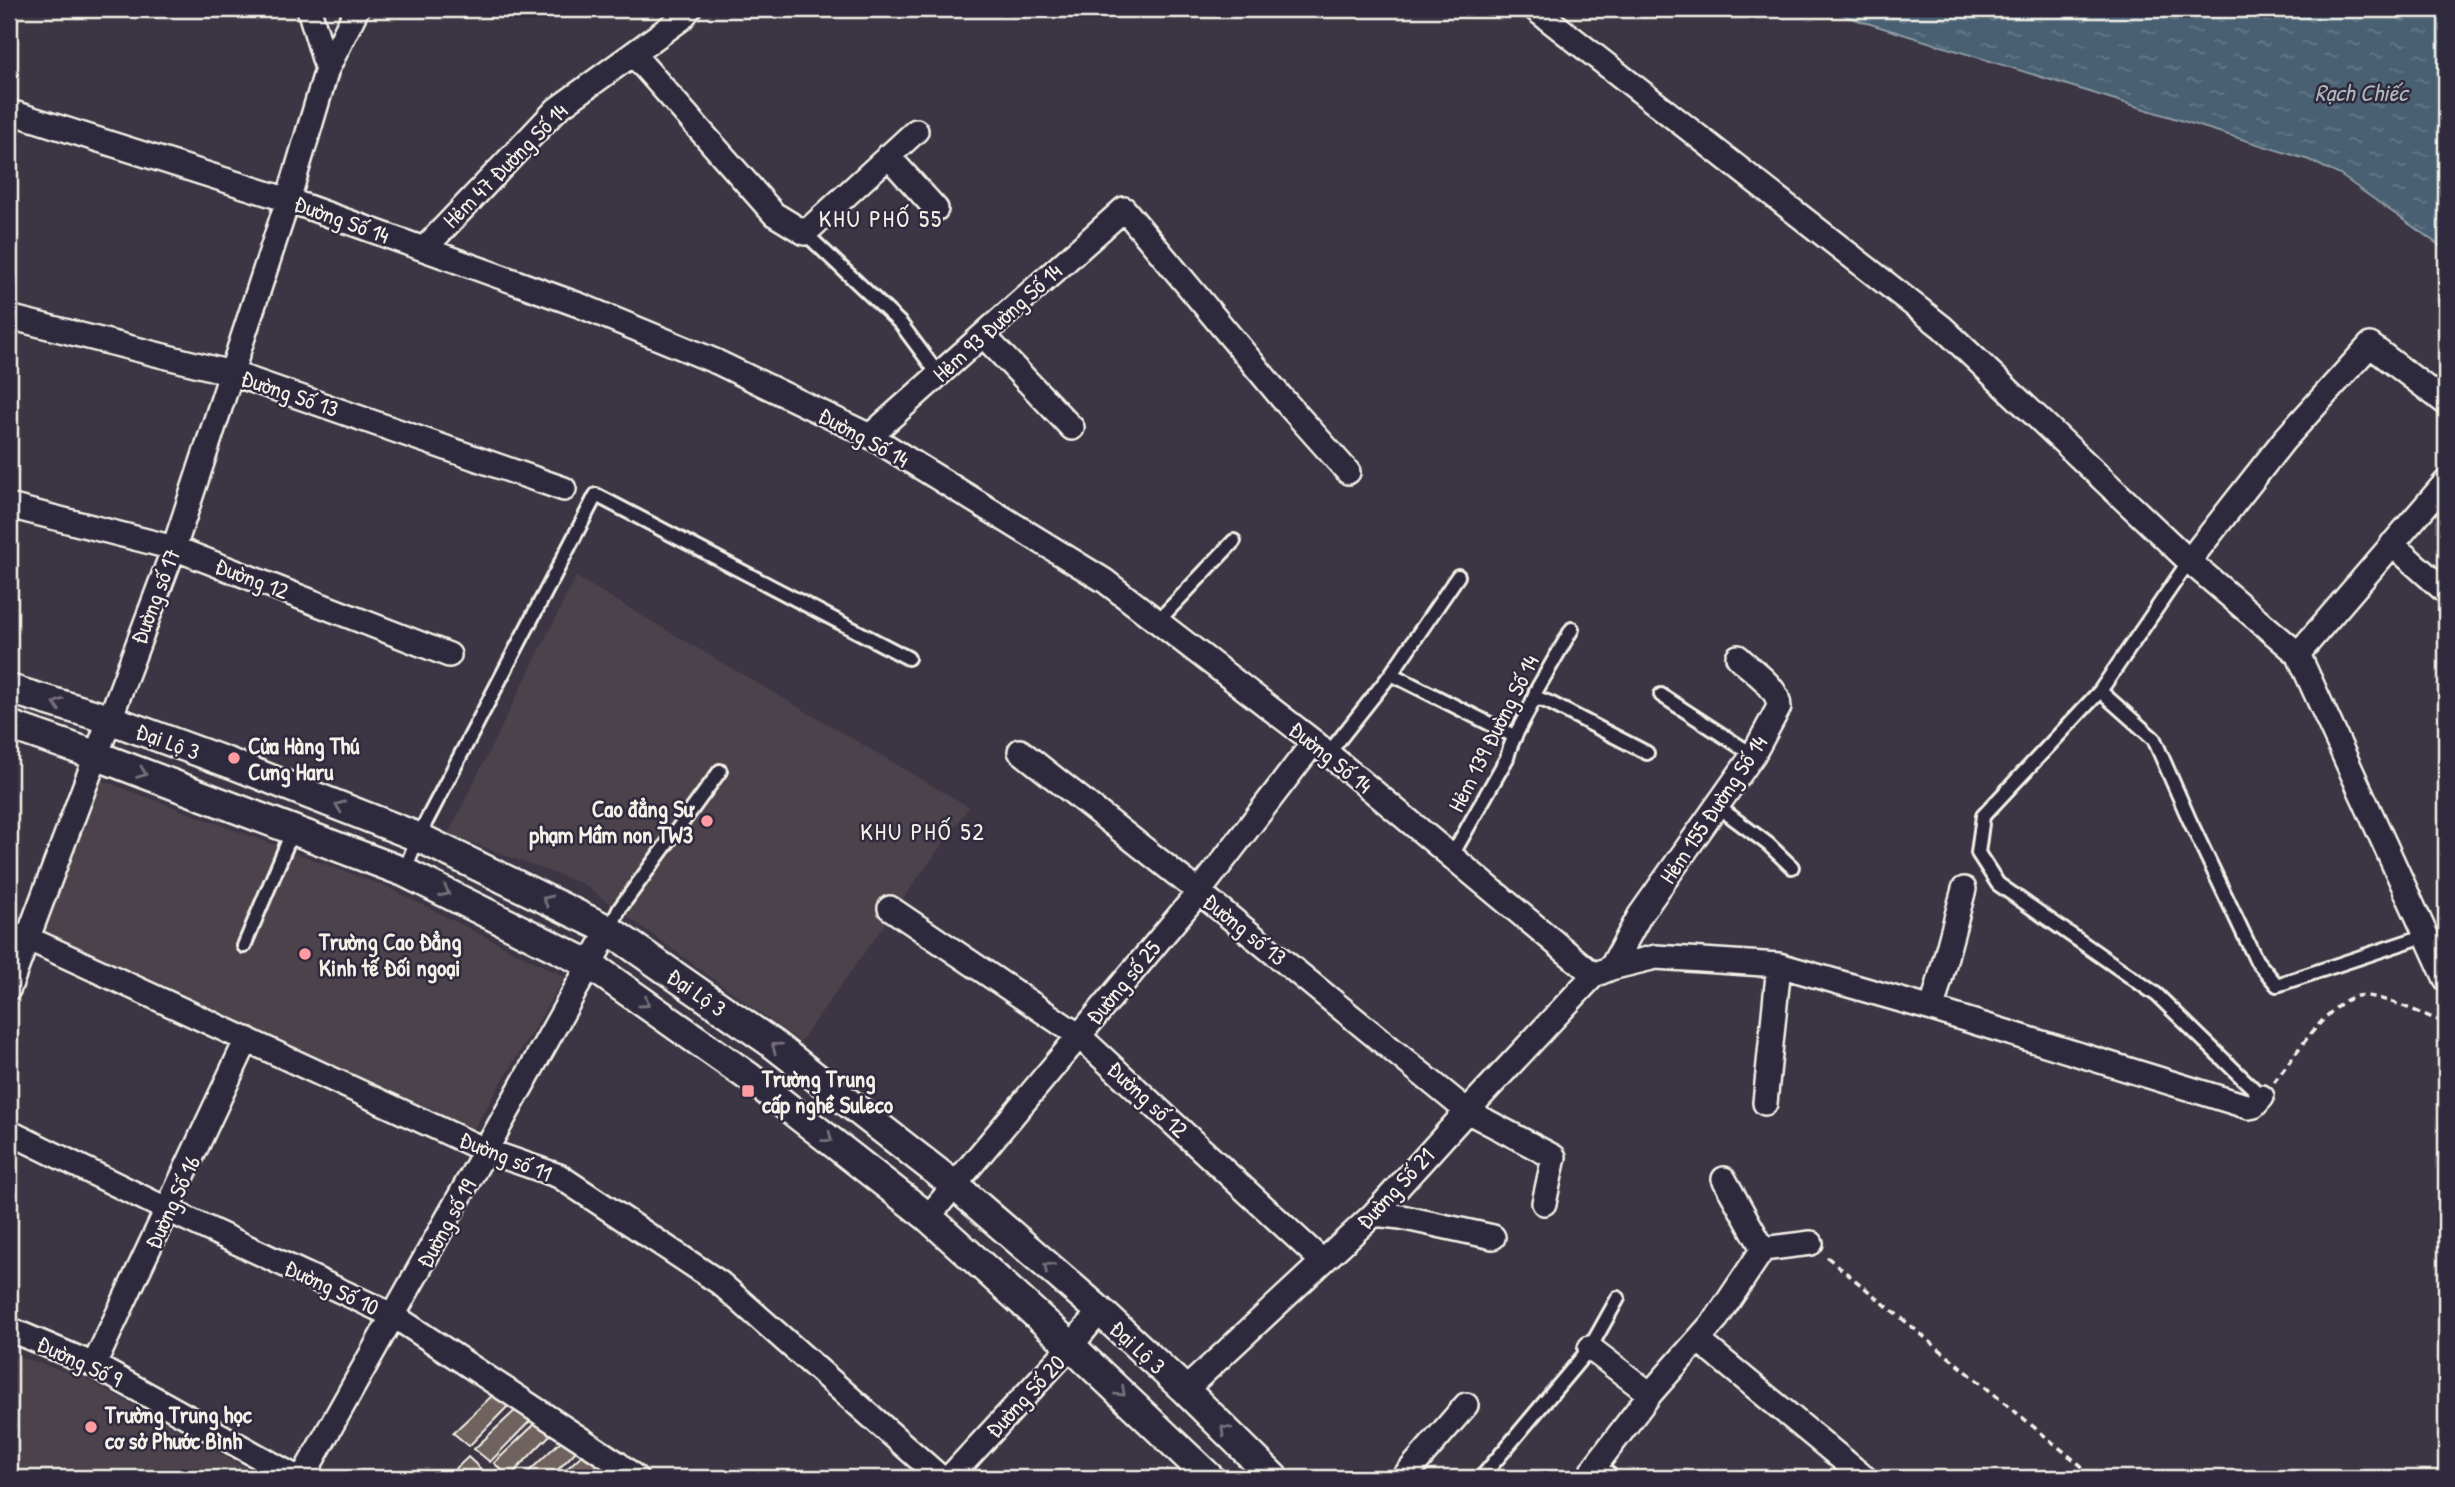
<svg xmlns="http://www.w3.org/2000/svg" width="2455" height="1487" viewBox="0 0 2455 1487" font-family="'Patrick Hand',sans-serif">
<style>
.built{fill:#4b434c}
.water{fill:url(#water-ripples);stroke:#8d9ba2;stroke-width:2}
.building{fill:#6f635e;stroke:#f4f1e8;stroke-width:2}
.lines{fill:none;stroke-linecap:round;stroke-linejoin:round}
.service-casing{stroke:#f4f1e8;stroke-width:18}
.minor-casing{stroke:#f4f1e8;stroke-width:28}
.tertiary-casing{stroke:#f4f1e8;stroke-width:33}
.path{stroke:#f4f1e8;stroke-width:3.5;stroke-dasharray:7 5;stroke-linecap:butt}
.service{stroke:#2f2a3d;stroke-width:12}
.minor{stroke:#2f2a3d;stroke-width:23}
.tertiary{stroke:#2f2a3d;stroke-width:28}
.oneway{stroke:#747079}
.poi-dot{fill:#ff9aa2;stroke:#2f2a3d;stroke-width:2.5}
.labels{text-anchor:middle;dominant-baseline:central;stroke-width:5;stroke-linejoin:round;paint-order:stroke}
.street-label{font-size:23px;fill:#f4f1e8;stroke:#2f2a3d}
.poi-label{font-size:23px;font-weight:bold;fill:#f4f1e8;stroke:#2f2a3d;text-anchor:start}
.water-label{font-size:24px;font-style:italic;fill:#b0b7b9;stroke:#2f2a3d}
.neighbourhood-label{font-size:24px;letter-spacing:2px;fill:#f4f1e8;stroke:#2f2a3d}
</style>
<defs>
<pattern id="water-ripples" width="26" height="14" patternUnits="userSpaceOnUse" patternTransform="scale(1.75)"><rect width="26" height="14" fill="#496173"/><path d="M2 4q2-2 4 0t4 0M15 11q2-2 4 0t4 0" fill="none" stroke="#647887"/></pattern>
</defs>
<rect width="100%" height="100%" fill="#3c3544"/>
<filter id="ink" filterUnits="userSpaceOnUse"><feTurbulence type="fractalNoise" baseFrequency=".0143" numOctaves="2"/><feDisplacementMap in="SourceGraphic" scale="14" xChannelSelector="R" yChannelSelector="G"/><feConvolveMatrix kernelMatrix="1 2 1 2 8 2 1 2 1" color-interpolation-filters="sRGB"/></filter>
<g filter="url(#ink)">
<path class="built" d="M576,577L969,807L800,1042L583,884L448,834Z
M93,777L389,888L565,977L471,1133L40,932Z
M9,1354L83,1377L262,1477L9,1478Z"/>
<path class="water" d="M1830,9H2446V250L2340,175L2309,160L1851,18Z"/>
<path class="building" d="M498,1390L512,1402L469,1446L453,1433Z
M520,1406L533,1418L490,1462L474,1449Z
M539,1420L552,1433L509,1477L494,1463Z
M565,1437L578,1449L550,1478H522Z
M587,1450L600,1462L584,1478H557Z
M468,1457L481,1469L473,1478H446Z
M606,1466L619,1478H593Z"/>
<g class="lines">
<defs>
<path id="service" d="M805,233L901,324L938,374
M2189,561L2100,691L1983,816L1978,853L1998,884L2157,995L2262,1097
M1157,622L1234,541
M1391,674L1514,736
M2100,691L2154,739L2189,819L2256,960L2277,985L2427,935
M1661,695L1753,755
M1534,701L1540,699L1550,703L1647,753
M1328,754L1391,674L1458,576
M1717,806L1768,844L1792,867
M1451,857L1507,758C1512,733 1531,714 1536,691L1572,629
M404,872L418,837L596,495L908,658
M609,930L620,908L720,771
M244,946L293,830
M1481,1478L1590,1348L1618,1298"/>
<path id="minor" d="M1535,9L1942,327L2189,561L2298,654L2446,979
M633,54L774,214L805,233L916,131
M327,69L357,9
M17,114L288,200L579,305L717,362L870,436L1105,581L1314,742L1594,975
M888,156L936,209
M424,249L557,109L681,19L689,9
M9,317L231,373L564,489
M983,335L1072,428
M870,436L1124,209L1281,397L1348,472
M9,506L174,548L449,655
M2392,544L2446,592
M2189,561L2284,440L2370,345L2446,403
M2298,654L2446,482
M1020,751L1199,892L1467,1111L1554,1157L1544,1203
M890,908L1078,1035L1322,1261
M9,933L27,938L487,1151L559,1176L720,1283L941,1478
M1611,968L1640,915L1753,755L1779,707C1779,687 1751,670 1738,657
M9,988L174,548L288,200L327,69L309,9
M1932,1009L1964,889
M1765,1103L1779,965
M9,1132L168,1210L394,1316L617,1463L636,1478
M1724,1179L1763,1249
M1374,1214L1401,1217L1493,1237
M928,1217L1199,892L1314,742
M9,1329L94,1365L297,1478
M1698,1340L1865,1478
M1590,1348L1650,1394
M94,1365L247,1039
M1185,1390L1374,1214L1467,1111L1594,975L1611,968L1656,957L1779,965L1932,1009L2249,1107L2254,1106L2262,1097
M302,1478L609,930
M949,1478L1071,1346L1100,1311
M1403,1478L1466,1405
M1606,1478L1593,1469L1650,1394L1717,1318L1763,1249L1811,1243"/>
<path id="tertiary" d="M9,689L109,719L232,764L418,837L609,930L773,1044L954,1185L1100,1311L1185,1390L1274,1478
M9,725L95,755L404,872L589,964L749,1077L928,1217L1071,1346L1210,1478"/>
</defs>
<use href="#service" class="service-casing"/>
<use href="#minor" class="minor-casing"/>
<use href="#tertiary" class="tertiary-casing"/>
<path class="path" d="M2274,1082C2292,1059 2330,1001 2357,996C2376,992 2426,1016 2446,1023
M1827,1257L2096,1478"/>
<use href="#service" class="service"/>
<use href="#minor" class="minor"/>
<use href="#tertiary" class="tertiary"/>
</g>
<defs><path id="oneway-chevron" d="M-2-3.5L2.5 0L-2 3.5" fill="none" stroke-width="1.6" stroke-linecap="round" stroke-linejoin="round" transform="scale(1.75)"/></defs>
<g class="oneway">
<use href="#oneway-chevron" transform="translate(58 704) rotate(-163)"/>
<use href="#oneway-chevron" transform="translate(142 773) rotate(21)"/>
<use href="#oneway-chevron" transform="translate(340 806) rotate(-159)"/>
<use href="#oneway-chevron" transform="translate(445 892) rotate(27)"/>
<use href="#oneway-chevron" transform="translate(547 900) rotate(-154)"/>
<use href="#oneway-chevron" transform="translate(645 1003) rotate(35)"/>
<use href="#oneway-chevron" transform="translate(776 1047) rotate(-143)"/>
<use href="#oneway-chevron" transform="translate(828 1138) rotate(38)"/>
<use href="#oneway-chevron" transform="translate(1048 1267) rotate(-139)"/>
<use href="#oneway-chevron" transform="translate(1121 1392) rotate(43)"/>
<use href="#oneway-chevron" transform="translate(1225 1430) rotate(-135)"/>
</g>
</g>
<g class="poi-dot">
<circle cx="234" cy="758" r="7"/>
<circle cx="707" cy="821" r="7"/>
<circle cx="305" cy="954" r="7"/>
<rect x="741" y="1084" width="14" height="14" rx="3.5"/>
<circle cx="91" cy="1427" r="7"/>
</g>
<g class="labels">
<g class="street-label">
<text transform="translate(505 165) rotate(-45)">Hẻm 47 Đường Số 14</text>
<text transform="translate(342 219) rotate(20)">Đường Số 14</text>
<text transform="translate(997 322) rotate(-42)">Hẻm 93 Đường Số 14</text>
<text transform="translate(290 393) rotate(19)">Đường Số 13</text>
<text transform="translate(864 437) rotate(29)">Đường Số 14</text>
<text transform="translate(252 578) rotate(21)">Đường 12</text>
<text transform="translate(155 596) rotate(-69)">Đường số 17</text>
<text transform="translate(1493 733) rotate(-63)">Hẻm 139 Đường Số 14</text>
<text transform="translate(168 741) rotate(20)">Đại Lộ 3</text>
<text transform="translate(1331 757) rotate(39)">Đường Số 14</text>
<text transform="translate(1713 809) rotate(-56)">Hẻm 155 Đường Số 14</text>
<text transform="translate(1245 929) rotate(39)">Đường số 13</text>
<text transform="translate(1123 982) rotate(-50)">Đường số 25</text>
<text transform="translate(697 992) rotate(35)">Đại Lộ 3</text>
<text transform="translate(1148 1099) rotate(43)">Đường số 12</text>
<text transform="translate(506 1156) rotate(22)">Đường số 11</text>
<text transform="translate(1395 1188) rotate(-47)">Đường Số 21</text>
<text transform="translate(172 1202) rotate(-65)">Đường Số 16</text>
<text transform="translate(446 1223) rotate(-61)">Đường số 19</text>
<text transform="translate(332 1287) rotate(25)">Đường Số 10</text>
<text transform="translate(1138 1347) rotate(43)">Đại Lộ 3</text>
<text transform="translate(80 1361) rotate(25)">Đường Số 9</text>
<text transform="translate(1025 1396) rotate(-47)">Đường Số 20</text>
</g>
<g class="poi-label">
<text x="248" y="745">Cửa Hàng Thú<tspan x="248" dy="26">Cưng Haru</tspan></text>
<text x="693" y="808" text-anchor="end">Cao đẳng Sư<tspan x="693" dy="26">phạm Mầm non TW3</tspan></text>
<text x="319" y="941">Trường Cao Đẳng<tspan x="319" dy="26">Kinh tế Đối ngoại</tspan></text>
<text x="762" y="1078">Trường Trung<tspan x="762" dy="26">cấp nghề Suleco</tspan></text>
<text x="105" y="1414">Trường Trung học<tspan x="105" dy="26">cơ sở Phước Bình</tspan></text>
</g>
<g class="water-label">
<text x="2361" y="92">Rạch Chiếc</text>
</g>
<g class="neighbourhood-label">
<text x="881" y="218">KHU PHỐ 55</text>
<text x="923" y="831">KHU PHỐ 52</text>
</g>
</g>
<rect width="2455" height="1487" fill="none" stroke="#2f2a3d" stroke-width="35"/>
<rect x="18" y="18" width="2420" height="1452" fill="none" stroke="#f4f1e8" stroke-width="2.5" filter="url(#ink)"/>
</svg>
